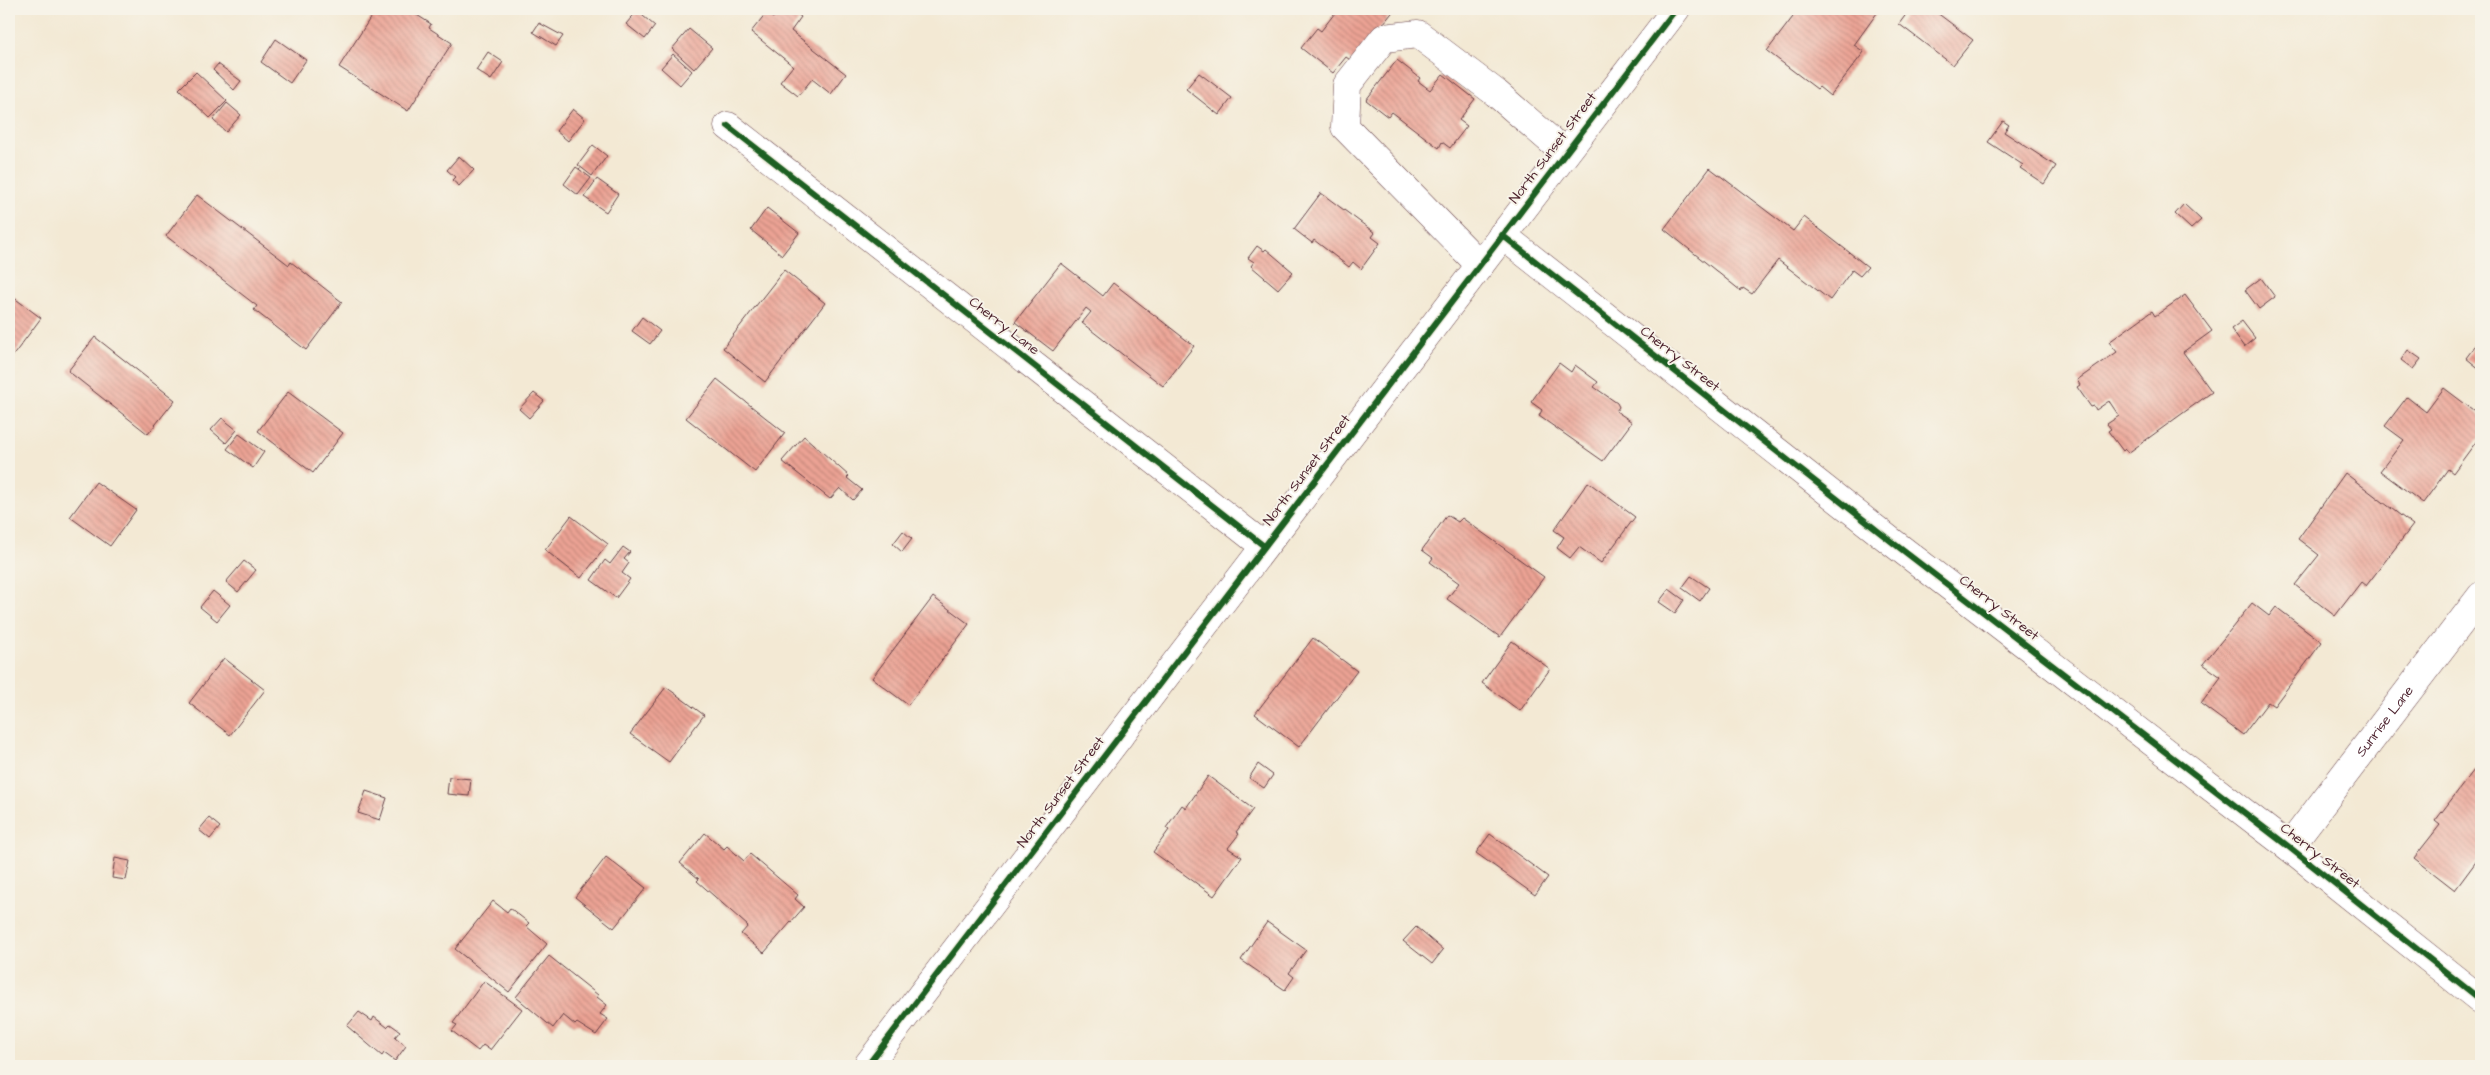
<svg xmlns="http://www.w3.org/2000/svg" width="2490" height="1075" viewBox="0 0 2490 1075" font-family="'Architects Daughter',sans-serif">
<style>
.building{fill:url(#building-back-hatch)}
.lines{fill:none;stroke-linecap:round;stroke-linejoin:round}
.minor-casing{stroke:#633d44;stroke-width:29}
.minor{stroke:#fff;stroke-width:28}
.cycleway-casing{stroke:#f7f3e8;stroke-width:9}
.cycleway{stroke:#1b5e20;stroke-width:6}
.labels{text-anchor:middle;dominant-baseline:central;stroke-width:4;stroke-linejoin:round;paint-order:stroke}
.street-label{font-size:14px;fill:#4a1f2b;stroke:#f7f3e8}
</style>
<defs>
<pattern id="building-back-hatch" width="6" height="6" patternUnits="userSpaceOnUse" patternTransform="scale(1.25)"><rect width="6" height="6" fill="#eca394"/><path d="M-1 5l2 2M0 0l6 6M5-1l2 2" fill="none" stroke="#c18479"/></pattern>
</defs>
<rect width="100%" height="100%" fill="#f7f3e8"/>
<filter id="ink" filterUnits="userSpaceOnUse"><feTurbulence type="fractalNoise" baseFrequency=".02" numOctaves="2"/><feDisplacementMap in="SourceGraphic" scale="10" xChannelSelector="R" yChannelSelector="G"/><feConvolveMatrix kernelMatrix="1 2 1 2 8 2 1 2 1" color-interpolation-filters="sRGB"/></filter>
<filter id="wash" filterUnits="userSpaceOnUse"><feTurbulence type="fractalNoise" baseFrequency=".0096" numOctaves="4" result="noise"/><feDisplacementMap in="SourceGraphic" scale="20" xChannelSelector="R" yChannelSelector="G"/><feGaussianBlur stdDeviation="1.12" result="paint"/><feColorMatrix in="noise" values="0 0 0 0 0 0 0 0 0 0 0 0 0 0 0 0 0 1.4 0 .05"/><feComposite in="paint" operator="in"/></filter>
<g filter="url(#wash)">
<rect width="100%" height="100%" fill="#f3e9d4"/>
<g id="blocks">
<path class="building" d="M376,9H398L407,15L409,10L431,24L429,28L452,43L408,111L339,67Z
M779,9H791L801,17L791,31L846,74L831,94L812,79L798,96L780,82L793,66L751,32L766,13L773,18Z
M1338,9H1395L1353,62L1346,57L1333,73L1301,48L1317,28L1321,31Z
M1799,9H1872L1877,13L1854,45L1864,52L1830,96L1819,87L1817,89L1767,51Z
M1910,9H1932L1973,40L1953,65L1899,24Z
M637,11L655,26L645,39L626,24Z
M539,23L563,36L556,46L533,32Z
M689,29L712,48L694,69L672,49Z
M276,39L306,60L290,83L261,62Z
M488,52L503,62L491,80L476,70Z
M673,54L692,71L680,85L661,68Z
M1397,60L1420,78L1418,81L1430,90L1443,74L1475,99L1459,120L1467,126L1450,148L1442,142L1439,148L1392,112L1388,117L1366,100Z
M218,64L241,81L234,90L213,70Z
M196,72L227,101L210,118L179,89Z
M1199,73L1232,98L1219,115L1186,89Z
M227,103L241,115L226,132L213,120Z
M573,109L585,119L568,141L556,131Z
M2003,121L2009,125L2004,132L2056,166L2044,184L2020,168L2023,165L1988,142Z
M593,145L607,156L592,176L578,165Z
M459,156L474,170L459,186L452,180L455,177L447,170Z
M576,167L591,178L578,195L564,184Z
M1710,168L1793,231L1804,217L1868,267L1860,276L1852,270L1830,300L1778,260L1752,294L1743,288L1741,291L1664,229Z
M597,179L618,194L606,212L584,197Z
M1321,193L1375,233L1372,237L1380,243L1361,269L1353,262L1349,267L1314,240L1312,243L1294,229Z
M197,195L289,265L291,262L342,302L306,350L254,310L257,306L166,236Z
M2184,204L2201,220L2191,229L2175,214Z
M767,208L799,233L782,255L751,230Z
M1257,246L1264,251L1266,249L1293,272L1278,289L1251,266L1254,262L1248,258Z
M1061,263L1103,296L1113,283L1194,346L1163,386L1082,323L1091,312L1086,308L1053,351L1015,322Z
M784,270L825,303L765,382L723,348Z
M2261,278L2275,297L2259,309L2245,290Z
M9,294L41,318L9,361Z
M2185,295L2212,331L2183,352L2212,392L2128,453L2125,449L2123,451L2108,431L2111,429L2107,424L2119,416L2109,401L2096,410L2094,406L2091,407L2077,387L2080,385L2077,380L2117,352L2109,342L2152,311L2155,316Z
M642,317L660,331L650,344L632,331Z
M2242,321L2255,338L2244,347L2231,329Z
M95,337L175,400L148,434L68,371Z
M2481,338V370L2466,358Z
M2408,350L2421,359L2413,369L2401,360Z
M1559,363L1571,372L1575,365L1598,382L1594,387L1617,403L1619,407L1616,411L1632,422L1603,461L1539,416L1542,410L1531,402Z
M717,379L785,433L755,472L686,418Z
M2444,388L2481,416V435L2453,473L2448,469L2423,503L2380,471L2404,440L2385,426L2407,397L2426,412Z
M288,392L343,433L313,473L258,431Z
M534,393L544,401L529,418L519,409Z
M222,418L237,430L226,443L211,430Z
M239,434L264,452L253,468L227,449Z
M804,436L849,476L847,478L862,490L853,500L840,488L830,499L782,461Z
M2345,473L2413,525L2366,586L2361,582L2335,616L2295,585L2319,555L2298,539Z
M96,482L136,510L110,546L70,517Z
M1588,482L1635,517L1601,563L1579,547L1570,558L1557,548L1564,537L1554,530Z
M1447,515L1458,522L1462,518L1544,577L1500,637L1447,599L1459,583L1430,562L1433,558L1422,550Z
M571,516L608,544L581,578L545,550Z
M903,531L912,539L902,552L893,544Z
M623,547L630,552L624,559L629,563L622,573L630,579L616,598L591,580L605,560L610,564Z
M244,561L256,570L238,592L226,582Z
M1691,576L1709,588L1700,601L1682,588Z
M1669,589L1684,600L1675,613L1659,602Z
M213,591L230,605L217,621L200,607Z
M933,597L969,624L908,705L872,678Z
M2252,603L2269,616L2276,607L2322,642L2274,706L2268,702L2243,735L2201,704L2221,677L2203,664Z
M1313,638L1357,671L1299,747L1255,714Z
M1512,641L1550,669L1520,711L1482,683Z
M224,658L265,690L230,735L189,703Z
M666,687L704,715L669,762L630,734Z
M1258,764L1273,775L1264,788L1249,778Z
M2474,770L2481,775V855L2455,890L2414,858L2440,825L2435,821Z
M1208,776L1253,809L1236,832L1239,834L1228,848L1242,857L1214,896L1153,852L1169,830L1166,828L1182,805L1186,808Z
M449,777L471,779L469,796L447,794Z
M366,791L387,798L380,820L358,813Z
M209,818L220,827L210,839L199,830Z
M705,833L724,849L727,846L744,861L750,854L798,895L795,899L804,907L764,953L741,934L748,926L697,881L699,879L680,863Z
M1490,834L1548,877L1535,895L1476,853Z
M606,857L646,888L614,928L575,897Z
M115,858L130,861L126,880L112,878Z
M493,901L507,912L510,908L529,923L526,926L547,944L509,992L455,949Z
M1267,922L1306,950L1289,973L1294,977L1285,990L1241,960Z
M1416,927L1443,950L1432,964L1403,941Z
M549,956L598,995L597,997L607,1005L600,1014L608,1019L596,1035L577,1023L575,1025L563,1015L553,1028L516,997Z
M484,981L522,1009L490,1050L483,1045L478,1051L452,1031L457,1025L453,1023Z
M359,1012L372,1021L374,1017L387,1027L390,1024L400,1031L395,1037L406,1046L395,1061L384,1053L382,1056L347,1026Z"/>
</g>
</g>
<g filter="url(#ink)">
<use href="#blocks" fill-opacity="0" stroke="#633d44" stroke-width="1"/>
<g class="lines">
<defs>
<g id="minor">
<path d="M728,126L1264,546"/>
<path d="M1502,235L1892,542L2289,847L2481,1000"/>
<path d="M1480,265L1345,127L1347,85L1384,38L1418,34L1496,93L1565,153"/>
<path id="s1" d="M2289,847L2481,596"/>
<path d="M867,1066L1676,9"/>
</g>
</defs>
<use href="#minor" class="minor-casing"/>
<use href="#minor" class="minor"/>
<defs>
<path id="cycleway" d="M728,126L1264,546
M1502,235L1892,542L2289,847L2481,1000
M867,1066L1676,9"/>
</defs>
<use href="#cycleway" class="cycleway-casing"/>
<use href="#cycleway" class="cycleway"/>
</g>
</g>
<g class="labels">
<g class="street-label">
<text transform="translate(1553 148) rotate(-53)">North Sunset Street</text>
<text transform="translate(1004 326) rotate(38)">Cherry Lane</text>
<text transform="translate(1680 359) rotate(38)">Cherry Street</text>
<text transform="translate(1307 470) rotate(-53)">North Sunset Street</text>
<text transform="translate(1999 608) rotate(38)">Cherry Street</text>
<text stroke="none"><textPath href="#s1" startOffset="158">Sunrise Lane</textPath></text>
<text transform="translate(1061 792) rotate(-53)">North Sunset Street</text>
<text transform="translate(2320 856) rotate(38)">Cherry Street</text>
</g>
</g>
<rect width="2490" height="1075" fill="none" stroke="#f7f3e8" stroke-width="30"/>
</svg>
